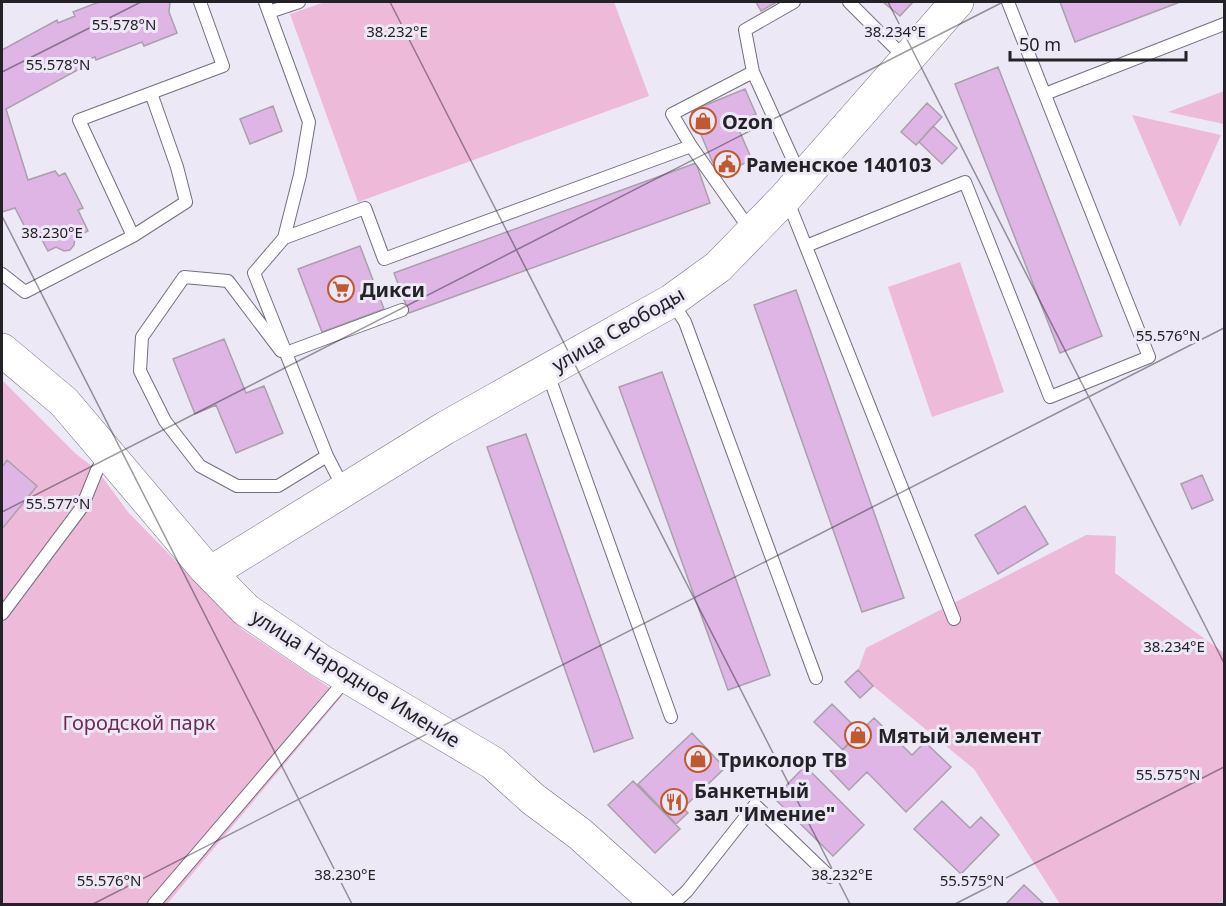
<svg xmlns="http://www.w3.org/2000/svg" width="1226" height="906" viewBox="0 0 1226 906" font-family="'Noto Sans',sans-serif">
<style>
.green{fill:#edbad9}
.building{fill:#deb5e5;stroke:#a9a0ab;stroke-width:1.5}
.lines{fill:none;stroke-linecap:round;stroke-linejoin:round}
.lane-casing{stroke:#746f7c;stroke-width:14}
.secondary-casing{stroke:#746f7c;stroke-width:34}
.lane{stroke:#fff;stroke-width:12}
.secondary{stroke:#fff;stroke-width:33}
.ticks{fill:none;stroke:#232227;stroke-width:1.5;stroke-opacity:0.45}
.labels{text-anchor:middle;dominant-baseline:central;stroke-width:6;stroke-linejoin:round;paint-order:stroke}
.poi-label{font-size:20px;font-weight:bold;fill:#232227;stroke:#ede8f6;text-anchor:start}
.street-label{font-size:20px;fill:#232227;stroke:#ede8f6}
.park-label{font-size:20px;fill:#6d2b58;stroke:#ede8f6}
.ticks-label{font-size:15px;text-anchor:middle;fill:#232227;stroke:#ede8f6;stroke-width:6;stroke-linejoin:round;paint-order:stroke}
</style>
<rect width="100%" height="100%" fill="#ede8f6"/>
<path class="green" d="M325,2H614L649,96L358,202L290,14Z
M1224,91V124L1168,112Z
M1132,115L1221,135L1180,227Z
M960,262L1004,392L932,417L888,287Z
M2,380L76,454L97,470L128,512L243,630L342,696L167,904H2Z
M1086,535L1116,536L1115,573L1224,653V904H1060L974,769L873,686L858,670L866,648Z"/>
<path class="building" d="M99,2H170L169,12L177,33L144,46L142,42L96,60L95,57L80,62L83,67L6,109L28,180L55,171L59,176L65,173L83,208L78,210L88,231L75,238L74,245L70,250L64,251L56,247L48,251L37,231L29,235L15,208L2,212V50L57,20L58,23L75,16L73,12Z
M756,2H777L761,11Z
M883,2H913L900,16Z
M1060,2H1180L1075,42Z
M998,67L1102,336L1060,353L955,84Z
M745,89L756,114L736,123L752,160L718,175L691,111Z
M927,103L942,117L916,145L901,132Z
M273,106L282,131L250,144L240,119Z
M933,126L957,148L942,164L919,142Z
M696,163L710,203L409,313L394,273Z
M360,246L384,309L322,332L298,269Z
M796,290L904,598L862,612L754,305Z
M224,339L246,393L264,386L283,433L236,453L216,405L195,414L173,359Z
M662,372L770,675L728,690L619,387Z
M526,434L633,738L594,752L487,447Z
M7,460L37,486L2,529V467Z
M1202,475L1213,500L1192,509L1181,484Z
M1025,506L1048,544L998,574L975,535Z
M858,670L873,686L860,698L845,682Z
M832,704L860,732L843,750L814,722Z
M874,718L912,755L925,742L951,767L906,812L867,772L849,790L826,766Z
M692,733L725,768L683,808L688,813L676,824L638,784Z
M805,766L864,825L833,856L774,798Z
M633,781L680,829L655,853L608,805Z
M942,801L970,828L981,817L999,835L961,874L914,829Z
M1024,885L1044,904H1006Z"/>
<g class="lines">
<defs>
<path id="lane" d="M265,2L309,122L300,175L284,238L254,273L327,456L344,489
M794,2L745,30L753,72L800,175
M849,2L906,59
M269,12L299,2
M1045,94L1224,24
M787,199L954,619
M751,231L691,146L672,114L753,72
M133,236L186,202L177,167L151,93
M284,238L365,208L384,259L691,146
M806,246L965,182L1050,397L1149,357L1008,2
M2,274L25,292L133,236L79,120L223,66L200,2
M672,302L685,322L816,678
M281,351L228,281L184,277L142,337L140,371L165,421L200,466L237,486H278L327,456
M286,353L402,310
M547,371L671,717
M2,614L82,507L97,470L107,455
M154,904L348,677
M673,904L687,891L755,805L830,877"/>
<path id="secondary" d="M2,350L64,402L205,568L246,610L321,661L493,763L533,799L580,834L658,904
M210,573L445,428L671,301L718,267L786,197L957,2"/>
</defs>
<use href="#lane" class="lane-casing"/>
<use href="#secondary" class="secondary-casing"/>
<use href="#lane" class="lane"/>
<use href="#secondary" class="secondary"/>
</g>
<path class="ticks" d="M390,2L850,904M888,2L1224,663M2,72L141,2M2,216L352,904M2,512L1003,2M93,904L1224,328M955,904L1224,767"/>
<defs>
<symbol id="shop-ring" viewBox="-11 -11 22 22"><circle r="9.5" fill="#ede8f6" stroke="#c0592e" stroke-width="1.5"/><path d="M-5-2.5h2.3a2.7 3.5 0 0 1 5.4 0H5L5.5 6h-11ZM-1.5-2.5h3a1.5 2.3 0 0 0-3 0Z" fill="#c0592e"/></symbol>
<symbol id="civic-ring" viewBox="-11 -11 22 22"><circle r="9.5" fill="#ede8f6" stroke="#c0592e" stroke-width="1.5"/><path d="M-.6-6.5H3V-4.5H.6V-3L4-1V1h2V6H-6V1h2V-1L-.6-3ZM-1.2 2.5V6h2.4V2.5Z" fill="#c0592e"/></symbol>
<symbol id="supermarket-ring" viewBox="-11 -11 22 22"><circle r="9.5" fill="#ede8f6" stroke="#c0592e" stroke-width="1.5"/><path d="M-6-5.5h2.5l.6 2H6L4.5 2H-2.5L-4.4-4H-6ZM-1.5 3.2a1.3 1.3 0 1 0 .1 0ZM3 3.2a1.3 1.3 0 1 0 .1 0Z" fill="#c0592e"/></symbol>
<symbol id="restaurant-ring" viewBox="-11 -11 22 22"><circle r="9.5" fill="#ede8f6" stroke="#c0592e" stroke-width="1.5"/><path d="M-5-6h1v4h1v-4h1v4h1v-4h1v5L-1.5 .5V6h-2V.5L-5-1ZM5-6V6H3V1.5H1.5Q1.5-4 5-6Z" fill="#c0592e"/></symbol>
</defs>
<g fill-rule="evenodd">
<use href="#shop-ring" x="688" y="106" width="30" height="30"/>
<use href="#civic-ring" x="712" y="149" width="30" height="30"/>
<use href="#supermarket-ring" x="326" y="274" width="30" height="30"/>
<use href="#shop-ring" x="843" y="720" width="30" height="30"/>
<use href="#shop-ring" x="683" y="744" width="30" height="30"/>
<use href="#restaurant-ring" x="659" y="787" width="30" height="30"/>
</g>
<g class="labels">
<g class="poi-label">
<text x="722" y="121">Ozon</text>
<text x="746" y="164">Раменское 140103</text>
<text x="360" y="289">Дикси</text>
<text x="878" y="735">Мятый элемент</text>
<text x="718" y="759">Триколор ТВ</text>
<text x="694" y="790">Банкетный<tspan x="694" dy="23">зал "Имение"</tspan></text>
</g>
<g class="street-label">
<text transform="translate(618 329) rotate(-30)">улица Свободы</text>
<text transform="translate(356 678) rotate(32)">улица Народное Имение</text>
</g>
<g class="park-label">
<text x="139" y="722">Городской парк</text>
</g>
</g>
<g class="ticks-label">
<text x="124" y="30">55.578°N</text>
<text x="397" y="37">38.232°E</text>
<text x="895" y="37">38.234°E</text>
<text x="58" y="70">55.578°N</text>
<text x="52" y="238">38.230°E</text>
<text x="1168" y="341">55.576°N</text>
<text x="58" y="509">55.577°N</text>
<text x="1174" y="652">38.234°E</text>
<text x="1168" y="780">55.575°N</text>
<text x="345" y="880">38.230°E</text>
<text x="842" y="880">38.232°E</text>
<text x="109" y="886">55.576°N</text>
<text x="972" y="886">55.575°N</text>
</g>
<rect width="1226" height="906" fill="none" stroke="#232227" stroke-width="6"/>
<path d="M1010 51v9h176v-9" fill="none" stroke="#232227" stroke-width="3"/>
<text x="1019" y="51" font-size="18" fill="#232227" stroke="#ede8f6" stroke-width="4.5" paint-order="stroke">50 m</text>
</svg>
